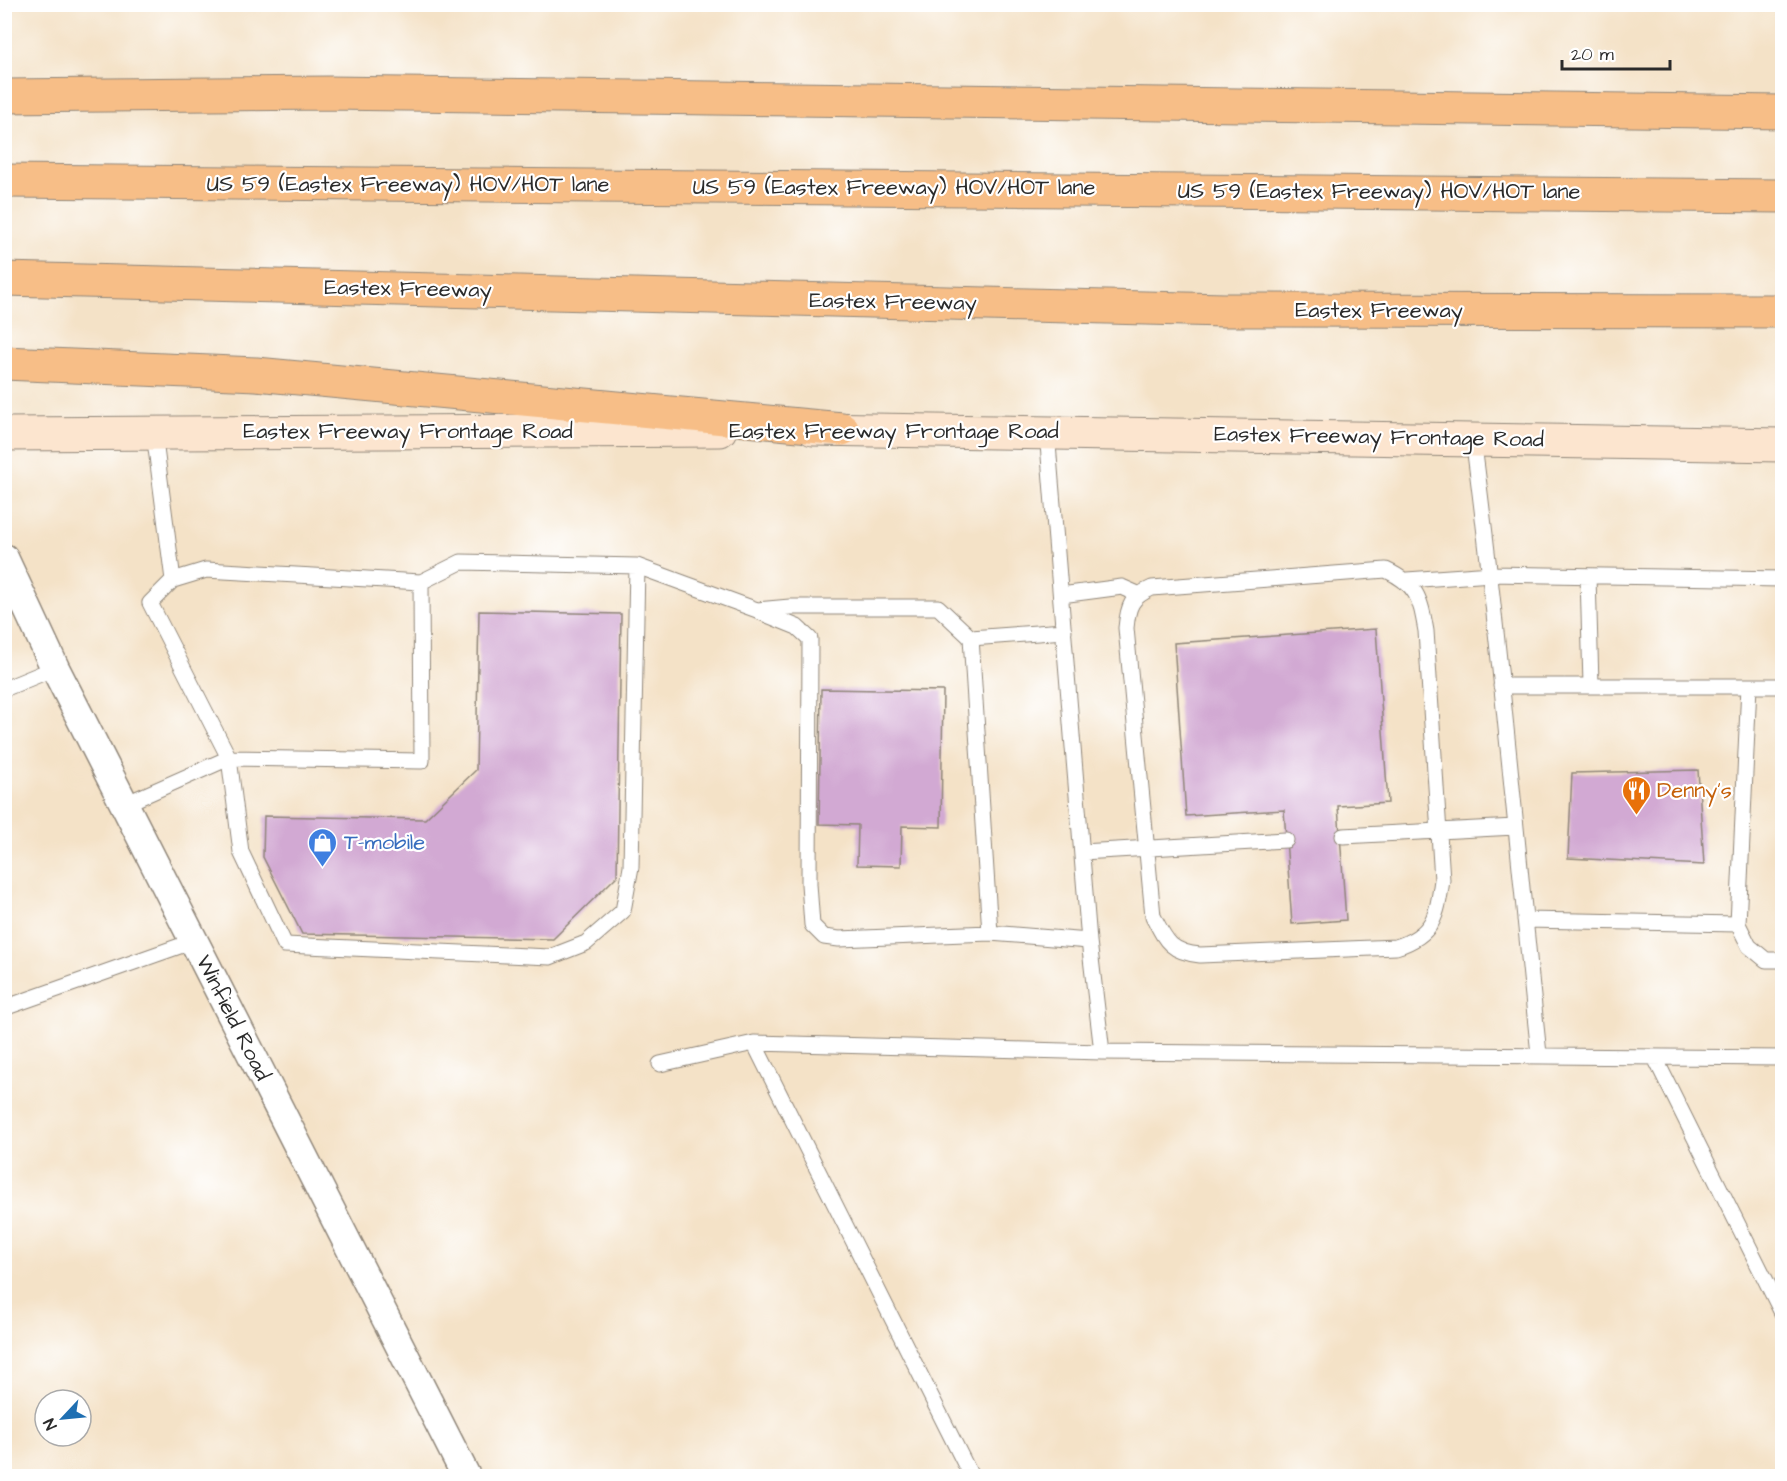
<svg xmlns="http://www.w3.org/2000/svg" width="1787" height="1481" viewBox="0 0 1787 1481" font-family="'Architects Daughter',sans-serif">
<style>
.building{fill:#d2a9d3}
.lines{fill:none;stroke-linecap:round;stroke-linejoin:round}
.service-casing{stroke:#908679;stroke-width:17}
.minor-casing{stroke:#908679;stroke-width:31}
.secondary-casing{stroke:#908679;stroke-width:35}
.motorway-casing{stroke:#908679;stroke-width:35}
.service{stroke:#fff;stroke-width:15}
.minor{stroke:#fff;stroke-width:28}
.secondary{stroke:#fce5cf;stroke-width:33}
.motorway{stroke:#f7be87;stroke-width:33}
.labels{text-anchor:middle;dominant-baseline:central;stroke-width:4.5;stroke-linejoin:round;paint-order:stroke}
.street-label{font-size:22px;fill:#2b2b2b;stroke:#fff}
.food-label{font-size:22px;fill:#c56008;stroke:#fff;text-anchor:start}
.shop-label{font-size:22px;fill:#366cbe;stroke:#fff;text-anchor:start}
</style>
<rect width="100%" height="100%" fill="#fff"/>
<filter id="ink" filterUnits="userSpaceOnUse"><feTurbulence type="fractalNoise" baseFrequency=".0167" numOctaves="2"/><feDisplacementMap in="SourceGraphic" scale="12" xChannelSelector="R" yChannelSelector="G"/><feConvolveMatrix kernelMatrix="1 2 1 2 8 2 1 2 1" color-interpolation-filters="sRGB"/></filter>
<filter id="wash" filterUnits="userSpaceOnUse"><feTurbulence type="fractalNoise" baseFrequency=".008" numOctaves="4" result="noise"/><feDisplacementMap in="SourceGraphic" scale="24" xChannelSelector="R" yChannelSelector="G"/><feGaussianBlur stdDeviation="1.35" result="paint"/><feColorMatrix in="noise" values="0 0 0 0 0 0 0 0 0 0 0 0 0 0 0 0 0 1.4 0 .05"/><feComposite in="paint" operator="in"/></filter>
<g filter="url(#wash)">
<rect width="100%" height="100%" fill="#f4e2c7"/>
<g id="blocks">
<path class="building" d="M479,611L621,614L617,876L553,939L302,934L263,857L264,816L425,819L476,770Z
M1376,629L1388,803L1338,806L1346,920L1292,924L1284,810L1186,816L1174,643Z
M821,689L943,691L941,827L902,826L901,866L857,865L858,825L819,824Z
M1698,770L1704,865L1568,858L1572,773Z"/>
</g>
</g>
<g filter="url(#ink)">
<use href="#blocks" fill-opacity="0" stroke="#908679" stroke-width="1.5"/>
<g class="lines">
<defs>
<path id="service" d="M154,433L173,580
M1473,438C1500,643 1517,849 1539,1054
M1386,570C1418,585 1420,598 1426,631L1442,880C1437,916 1434,935 1396,947L1200,955C1170,952 1166,941 1153,916L1126,628C1128,606 1131,597 1152,588Z
M1588,576L1591,685
M1407,580L1492,574L1782,579
M421,582L206,570L173,580L150,603L229,758L422,761L421,582L461,562L637,566L757,610L790,607H938L971,638
M1061,595L1122,587L1138,594
M760,612L797,627L810,639L809,884L812,925L824,937L839,939L990,933
M1064,631L971,638L990,933L1089,941
M1501,686H1782
M1749,686L1738,924L1749,946L1766,960H1782
M4,689L55,668
M125,804L229,758L241,852L285,945L550,957L586,943L623,911L631,867L637,566
M1343,836L1515,827
M1082,852L1286,840
M1525,920L1738,924
M4,1008L194,941
M1102,1052L1782,1058
M1655,1058L1782,1313
M660,1064L754,1043
M971,1476L754,1043L1102,1052L1089,941L1047,432"/>
<path id="minor" d="M4,558L55,668L466,1476"/>
<path id="secondary" d="M813,429L1782,445
M4,434L720,430"/>
<path id="motorway" d="M4,96L329,93L1782,112
M4,181L1782,196
M4,279L1224,310L1782,311
M4,363L256,374L842,429"/>
</defs>
<use href="#service" class="service-casing"/>
<use href="#minor" class="minor-casing"/>
<use href="#secondary" class="secondary-casing"/>
<use href="#motorway" class="motorway-casing"/>
<use href="#service" class="service"/>
<use href="#minor" class="minor"/>
<use href="#secondary" class="secondary"/>
<use href="#motorway" class="motorway"/>
</g>
</g>
<defs>
<symbol id="restaurant-pin" viewBox="-11 -11 22 30"><path d="M0 17L-7.5 6A9.5 9.5 0 1 1 7.5 6Z" fill="#e8710a" stroke="#fff"/><path d="M-5-6h1v4h1v-4h1v4h1v-4h1v5L-1.5 .5V6h-2V.5L-5-1ZM5-6V6H3V1.5H1.5Q1.5-4 5-6Z" fill="#fff"/></symbol>
<symbol id="shop-pin" viewBox="-11 -11 22 30"><path d="M0 17L-7.5 6A9.5 9.5 0 1 1 7.5 6Z" fill="#3f7fe0" stroke="#fff"/><path d="M-5-2.5h2.3a2.7 3.5 0 0 1 5.4 0H5L5.5 6h-11ZM-1.5-2.5h3a1.5 2.3 0 0 0-3 0Z" fill="#fff"/></symbol>
</defs>
<g fill-rule="evenodd">
<use href="#restaurant-pin" x="1620" y="774" width="33" height="45"/>
<use href="#shop-pin" x="306" y="826" width="33" height="45"/>
</g>
<g class="labels">
<g class="street-label">
<text x="408" y="184">US 59 (Eastex Freeway) HOV/HOT lane</text>
<text x="894" y="187">US 59 (Eastex Freeway) HOV/HOT lane</text>
<text x="1379" y="191">US 59 (Eastex Freeway) HOV/HOT lane</text>
<text transform="translate(408 289) rotate(1)">Eastex Freeway</text>
<text transform="translate(893 302) rotate(1)">Eastex Freeway</text>
<text x="1379" y="310">Eastex Freeway</text>
<text x="408" y="431">Eastex Freeway Frontage Road</text>
<text x="894" y="431">Eastex Freeway Frontage Road</text>
<text transform="translate(1379 437) rotate(1)">Eastex Freeway Frontage Road</text>
<text transform="translate(233 1018) rotate(63)">Winfield Road</text>
</g>
<g class="food-label">
<text x="1657" y="790">Denny's</text>
</g>
<g class="shop-label">
<text x="344" y="842">T-mobile</text>
</g>
</g>
<rect width="1787" height="1481" fill="none" stroke="#fff" stroke-width="24"/>
<g transform="translate(63 1418) rotate(244)"><circle r="28" fill="#ffffff" stroke="#aaaaaa" stroke-width="1.5"/>
<path d="M0-4.5L10 22L0 15L-10 22Z" fill="#1f6fb2"/>
<text y="-9" font-size="16" font-weight="bold" text-anchor="middle" fill="#2b2b2b">N</text>
</g>
<path d="M1562 60v9h108v-9" fill="none" stroke="#2b2b2b" stroke-width="3"/>
<text x="1571" y="60" font-size="18" fill="#2b2b2b" stroke="#ffffff" stroke-width="4.5" paint-order="stroke">20 m</text>
</svg>
